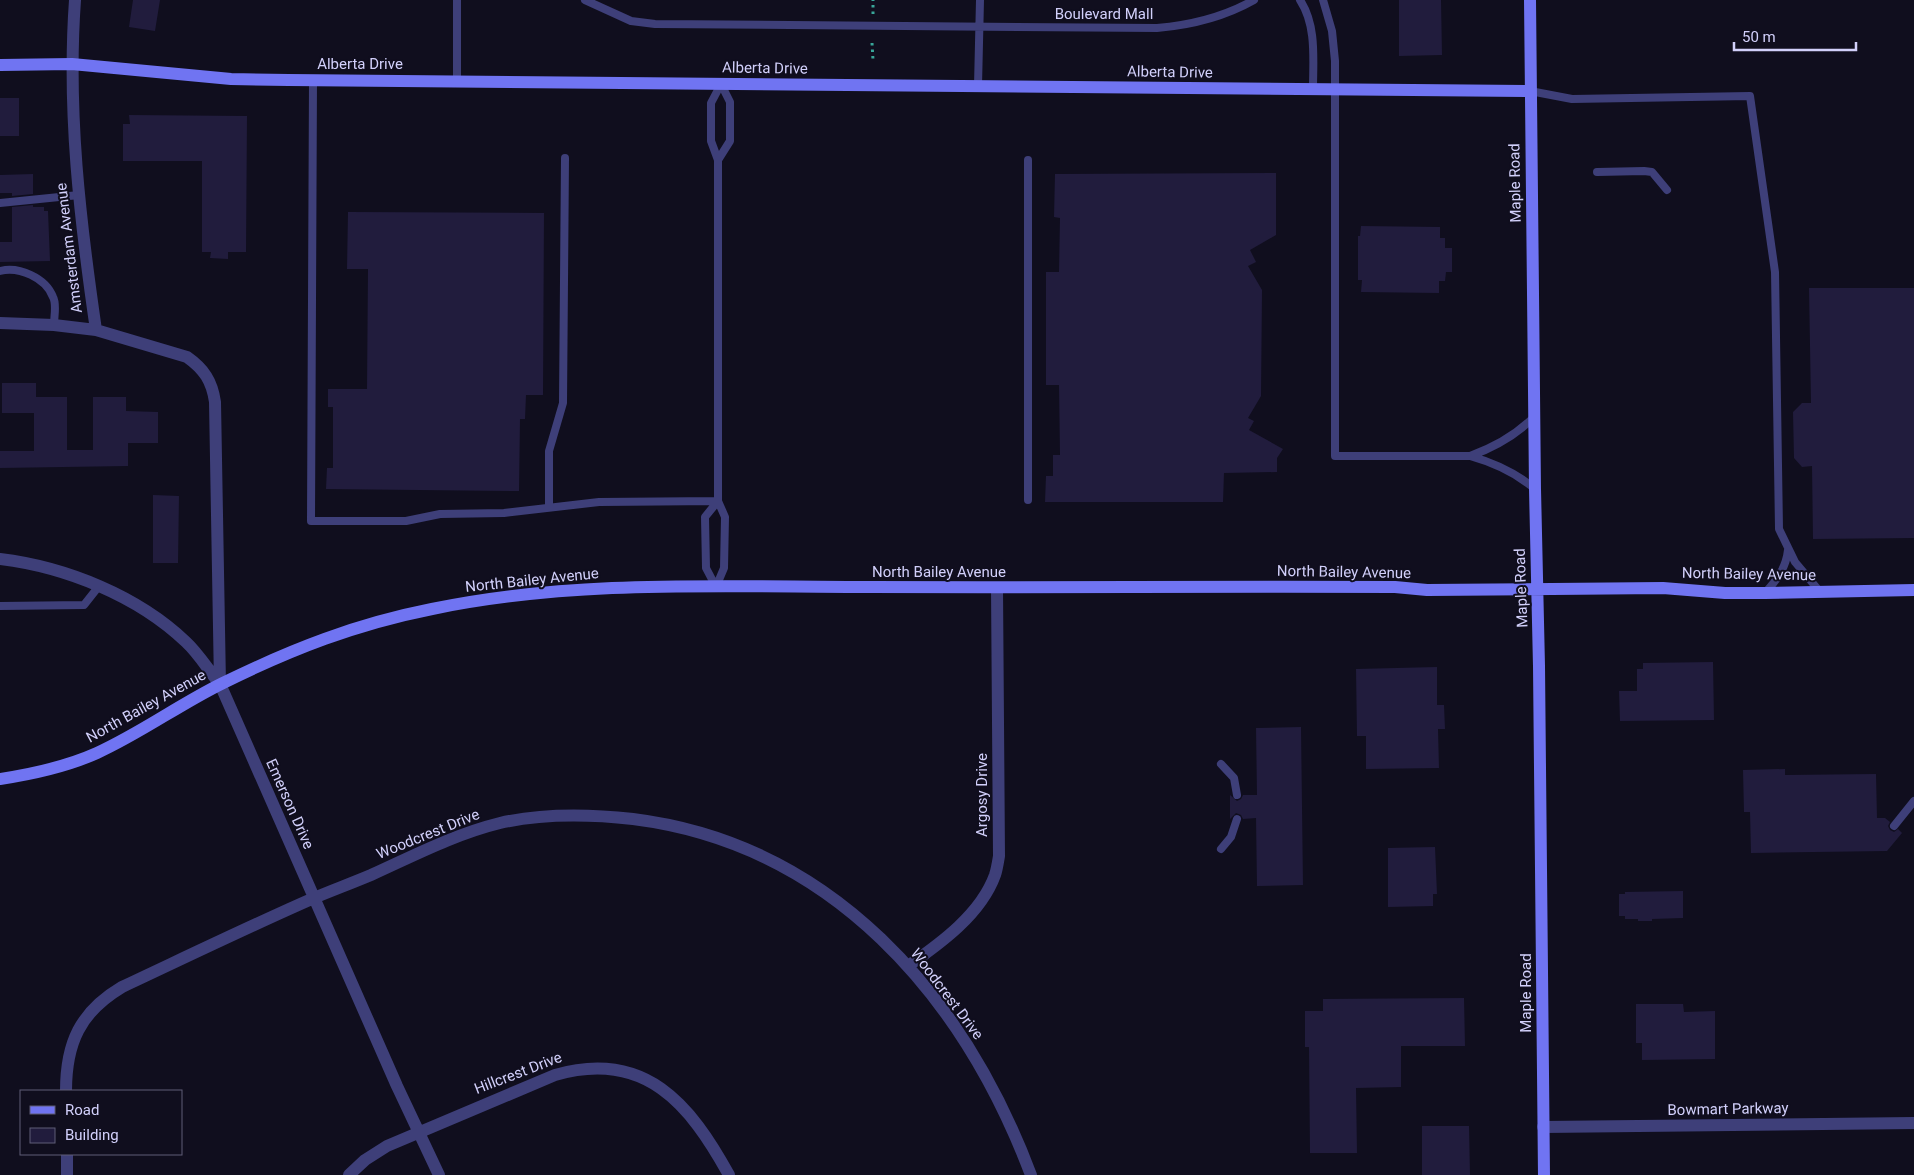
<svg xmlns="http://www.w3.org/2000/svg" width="1914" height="1175" viewBox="0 0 1914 1175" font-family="Roboto,sans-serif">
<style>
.building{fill:#211c3d}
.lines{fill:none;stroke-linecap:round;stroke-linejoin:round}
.path{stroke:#39a699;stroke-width:3;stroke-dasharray:2.5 4;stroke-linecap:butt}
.lane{stroke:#3e3f79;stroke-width:8}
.street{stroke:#3e3f79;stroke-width:12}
.secondary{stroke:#7074f2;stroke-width:12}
.labels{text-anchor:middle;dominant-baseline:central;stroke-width:4;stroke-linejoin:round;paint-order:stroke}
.street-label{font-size:15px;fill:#d2d0fb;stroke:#100e1e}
</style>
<rect width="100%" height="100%" fill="#100e1e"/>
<path class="building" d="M133,0H160L155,31L129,27Z
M1399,0H1441L1442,55L1399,56Z
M0,98H19V136H0Z
M129,115L247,116L246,252H228V259L210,258L211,252H202V161H123V124H130Z
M1276,173V235L1250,250L1256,262L1248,266L1262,290L1261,396L1248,418L1254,421L1249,430L1283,449L1277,458V472L1224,473L1223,502H1045L1046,476H1053V455H1060L1059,385H1046V272H1059L1060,218L1054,217L1055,174Z
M33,174V194L12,196V193H0V175Z
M33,205V207H44V211H48L50,261L0,262V242H12V207Z
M348,212L544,213L543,395H526L525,419H520L519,491L326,489L327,468H333V407H328V389H367L368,269H347Z
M1361,226L1440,227V238H1445V248H1452V272H1446L1445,281H1439V293L1361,292L1362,280H1358V236H1360Z
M1809,288H1914V538L1813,539L1812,466L1802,467L1794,458L1793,412L1802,403H1811Z
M2,383H36V397H67V450H93V397H126V411L158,412V443H128V466L0,468V451H34V413H2Z
M153,495L179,496L178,563H153Z
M1713,662L1714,720L1620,721L1619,691H1637V669H1643V663Z
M1437,667V705H1444L1445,729H1438L1439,768L1366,769V736H1357L1356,669Z
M1301,727L1303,885L1257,886L1256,818L1243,819L1241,815L1236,813L1230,819V795L1237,801L1241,799L1243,795H1257L1256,728Z
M1785,769V775L1876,774L1877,818H1885L1890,822L1888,826L1890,830L1894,832L1898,829L1902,833L1887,851L1751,853L1750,812H1744L1743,770Z
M1435,847L1437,894H1433V906L1388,907V848Z
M1683,891V918L1652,919V921H1638V919H1625V916H1619V894H1625V892Z
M1464,998L1465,1046H1401V1087L1356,1088L1357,1153H1310L1309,1047H1305V1011H1323V999Z
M1636,1004H1683L1684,1012L1715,1011V1059L1642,1060V1043H1636Z
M1422,1126H1469L1470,1175H1422Z"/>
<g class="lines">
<path class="path" d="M873,14V0
M872,43L873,60"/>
<path class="lane" d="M457,0V81
M585,0L631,21L655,24L1157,28C1192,25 1224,17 1254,0
M1300,0C1317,26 1313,60 1313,89
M1323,0L1332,31L1335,61V456H1470C1495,463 1515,472 1535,489
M313,80L311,521H406L440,514L504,513L599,502L718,501
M978,86L980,0
M1530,91L1572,99L1750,96L1775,272L1779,529L1795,562L1821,593
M718,160L730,141V102L721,84
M1597,172L1644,171L1652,172L1667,190
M0,203L79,195
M0,271C19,266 46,278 53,297C57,304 54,316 54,325
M1470,456C1495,447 1515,436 1534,417
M1028,500V160
M549,507V451L563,403L565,158
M716,587L724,568L725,517L718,501V160L711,141V103L721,84
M716,587L706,568L705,517L718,501
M1765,593C1777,580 1786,568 1788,550
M0,606L84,605L99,586
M1221,764L1234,778L1237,795
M1894,826L1914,801
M1221,849L1231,837L1237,819"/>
<path class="street" d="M75,0C67,111 80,220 96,330L187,357C204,369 212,381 215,402L220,684
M0,323L54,325L96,330
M0,559C66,567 138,596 186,642C199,654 209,671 220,684L397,1086L439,1175
M908,966C941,943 981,914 995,875C997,869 998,862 999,856L997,588
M66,1091C66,1043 80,1012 122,987C186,957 250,926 314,898C333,890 352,883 371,875C413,856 455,834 500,823C544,813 588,814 633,819C832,844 963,995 1031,1175
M1543,1127L1914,1123
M67,1154V1175
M349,1175L365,1160L387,1146L555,1075C645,1049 690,1104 729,1175"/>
<path class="secondary" d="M1530,0L1535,489L1539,666L1544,1175
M0,65L72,64L231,79L289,80L1530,91
M0,779C33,774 66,767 97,753C141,733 180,704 223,683C292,649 356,624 432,609C576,579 724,587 870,587C1045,588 1220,586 1395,587L1427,590L1663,588L1725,593H1765L1914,590"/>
</g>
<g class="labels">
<g class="street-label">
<text x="1104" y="14">Boulevard Mall</text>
<text x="360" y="64">Alberta Drive</text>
<text transform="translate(765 68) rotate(1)">Alberta Drive</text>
<text transform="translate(1170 72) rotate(1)">Alberta Drive</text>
<text transform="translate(1515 183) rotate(-91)">Maple Road</text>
<text transform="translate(69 248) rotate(-97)">Amsterdam Avenue</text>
<text x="939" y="572">North Bailey Avenue</text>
<text transform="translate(1344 572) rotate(1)">North Bailey Avenue</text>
<text transform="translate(1749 574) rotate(1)">North Bailey Avenue</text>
<text transform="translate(532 580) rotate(-6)">North Bailey Avenue</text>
<text transform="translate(1521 588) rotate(-92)">Maple Road</text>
<text transform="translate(146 706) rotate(-29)">North Bailey Avenue</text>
<text transform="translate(982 795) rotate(-90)">Argosy Drive</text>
<text transform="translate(290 804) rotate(66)">Emerson Drive</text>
<text transform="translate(428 834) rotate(-22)">Woodcrest Drive</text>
<text transform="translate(1526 993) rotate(-90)">Maple Road</text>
<text transform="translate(947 994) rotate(53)">Woodcrest Drive</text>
<text transform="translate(518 1073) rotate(-21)">Hillcrest Drive</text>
<text transform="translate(1728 1109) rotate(-1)">Bowmart Parkway</text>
</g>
</g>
<rect x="20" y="1090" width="162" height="65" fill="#100e1e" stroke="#5e5c76"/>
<rect x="30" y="1106" width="25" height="8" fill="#7074f2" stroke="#5e5c76"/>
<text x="65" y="1115" font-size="15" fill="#d2d0fb">Road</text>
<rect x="30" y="1128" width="25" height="15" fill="#211c3d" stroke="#5e5c76"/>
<text x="65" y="1140" font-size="15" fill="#d2d0fb">Building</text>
<path d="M1734 42v8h122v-8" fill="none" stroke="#d2d0fb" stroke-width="2.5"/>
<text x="1742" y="42" font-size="15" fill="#d2d0fb" stroke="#100e1e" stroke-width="4" paint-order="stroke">50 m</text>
</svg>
